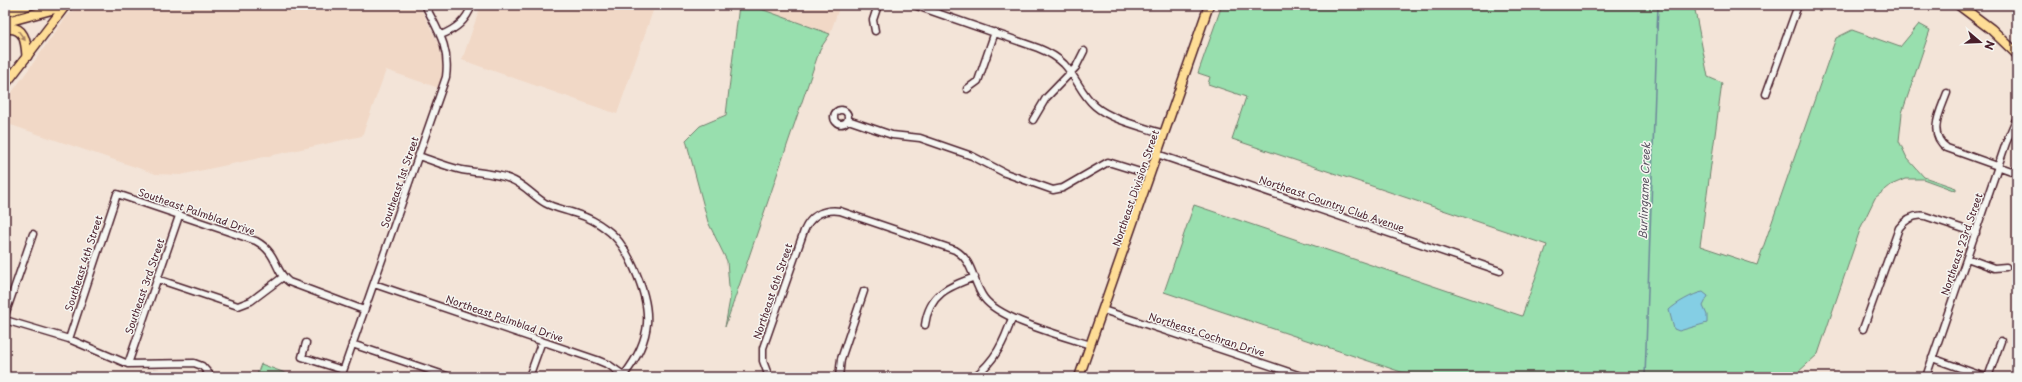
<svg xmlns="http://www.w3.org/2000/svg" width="2022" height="382" viewBox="0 0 2022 382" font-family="'Playpen Sans',sans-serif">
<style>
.built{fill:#f1d8c6}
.green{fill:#98dfae;stroke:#717f6c}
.water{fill:#84cee4;stroke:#6d889a}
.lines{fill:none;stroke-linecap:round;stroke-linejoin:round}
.stream{stroke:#6d889a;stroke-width:1.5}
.minor-casing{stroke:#4a1f2b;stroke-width:9}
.major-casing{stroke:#4a1f2b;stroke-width:11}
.highway-casing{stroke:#4a1f2b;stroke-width:12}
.minor{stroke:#f6f6f2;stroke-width:6}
.major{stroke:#fedd96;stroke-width:8}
.highway{stroke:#fedd96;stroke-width:9}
.oneway{fill:#a47e60}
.labels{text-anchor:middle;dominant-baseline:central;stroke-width:3;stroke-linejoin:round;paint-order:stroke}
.street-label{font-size:10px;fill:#4a1f2b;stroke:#f6f6f2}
.water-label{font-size:11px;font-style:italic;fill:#5b5462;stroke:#f6f6f2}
</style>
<rect width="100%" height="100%" fill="#f3e4d8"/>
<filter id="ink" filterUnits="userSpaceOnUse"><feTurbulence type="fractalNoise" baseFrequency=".025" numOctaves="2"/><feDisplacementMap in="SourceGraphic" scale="8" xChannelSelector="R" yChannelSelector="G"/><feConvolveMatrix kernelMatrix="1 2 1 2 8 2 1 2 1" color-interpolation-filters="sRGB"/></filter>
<g filter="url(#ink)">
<path class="built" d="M88,5H419L439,45L444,69L439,88L386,70L362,136L180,175L156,174L5,123V102L67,16L78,7Z
M481,5H655L617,114L462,60Z
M750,5H840L830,34Z"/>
<path class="green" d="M739,5H750L830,34L820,49L725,327L730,299L727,261L708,222L686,140L700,126L726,115Z
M1222,5H1694L1708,77L1722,83L1700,246L1757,265L1836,38L1852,30L1900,47L1919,24L1930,30L1902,113L1899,141L1907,158L1924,177L1956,188V191L1923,179H1905L1891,185L1875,198L1861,227L1818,354L1796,374V377H1416L1164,292L1194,205L1522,316L1547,245L1232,139L1246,97L1208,84L1210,77L1198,73Z
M261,364L296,377H256Z"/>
<path class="water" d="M1703,292L1708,296L1703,306L1707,315V323L1679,331L1674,329L1669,310C1675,304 1694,293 1703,292Z"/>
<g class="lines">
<path class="stream" d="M1645,377L1658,5"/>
<defs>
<path id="minor" d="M914,5L1038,48C1048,52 1057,57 1064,64C1077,78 1081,94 1095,106C1111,120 1144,127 1164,134
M875,31L873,20L878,5
M441,35C456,29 466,21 472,5
M967,89L978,81L995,32
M1947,93C1940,112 1927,134 1947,148L2017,173
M1766,94L1798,5
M834 117a7 7 0 1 1 14 0a7 7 0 1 1-14 0Z
M848,120L892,135L920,138L972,156L1005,173L1053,190L1063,188L1108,162L1150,175
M1033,120L1046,98L1076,67L1084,51
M1157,154L1500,271
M419,156C433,161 447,167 462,170C478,173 495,173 510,179C524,184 532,195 545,203C554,208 566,210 577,214C587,217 597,222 606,229C620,239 627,253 634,268C653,310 653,338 624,375
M1967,258L1994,268L2006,267
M157,279L238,306L251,301L283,277
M374,284L597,360L609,365L626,377
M1103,310L1304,377
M5,315L33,234
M5,320L69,339L128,364L194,363L202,366L212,377
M925,325C929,294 948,287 975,277
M1863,329L1899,228C1906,219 1914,214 1925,216L1976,233
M69,339L117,194L256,241C279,254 273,270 289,282L364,310
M306,343L302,357L343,370
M352,344L450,377
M1932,358L1985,377
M128,364L179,216
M341,377L446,77C450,47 438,31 425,5
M529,377L542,341
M769,377L763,361V348L804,231C811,215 824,209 840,211L955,250C974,261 972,282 984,298C1000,320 1064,336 1090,345
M839,377L841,359L864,291
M974,377C995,361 1004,342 1012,318
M1926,377L2006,143L2017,117
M1988,377L2001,341"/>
<path id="major" d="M5,85L66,5
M1079,377L1209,5"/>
<path id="highway" d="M5,5H6
M1959,5L1991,29L2017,54
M5,12L29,5
M5,22L68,5
M5,29C24,25 26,41 27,56"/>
</defs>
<use href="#minor" class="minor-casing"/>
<use href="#major" class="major-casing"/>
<use href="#highway" class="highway-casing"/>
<use href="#minor" class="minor"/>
<use href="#major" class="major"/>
<use href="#highway" class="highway"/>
</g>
<defs><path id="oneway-solid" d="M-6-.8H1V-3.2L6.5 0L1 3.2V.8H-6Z"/></defs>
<use class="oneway" href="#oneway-solid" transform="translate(22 36) rotate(55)"/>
</g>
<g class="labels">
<g class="street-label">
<text transform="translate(399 182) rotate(-71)">Southeast 1st Street</text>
<text transform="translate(1135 188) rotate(-71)">Northeast Division Street</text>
<text transform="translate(1332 203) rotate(19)">Northeast Country Club Avenue</text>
<text transform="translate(197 211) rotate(19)">Southeast Palmblad Drive</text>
<text transform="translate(1961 244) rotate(-71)">Northeast 23rd Street</text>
<text transform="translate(83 263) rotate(-72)">Southeast 4th Street</text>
<text transform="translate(144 286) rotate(-71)">Southeast 3rd Street</text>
<text transform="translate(772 291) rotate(-71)">Northeast 6th Street</text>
<text transform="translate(505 318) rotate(19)">Northeast Palmblad Drive</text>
<text transform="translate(1207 334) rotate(18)">Northeast Cochran Drive</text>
</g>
<g class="water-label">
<text transform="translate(1644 191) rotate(-88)">Burlingame Creek</text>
</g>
</g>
<rect width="2022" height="382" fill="none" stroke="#f6f6f2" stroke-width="20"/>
<rect x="10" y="10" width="2002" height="362" fill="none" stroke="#4a1f2b" stroke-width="1.5" filter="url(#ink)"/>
<g transform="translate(1980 42) rotate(109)" stroke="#f6f6f2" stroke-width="3" paint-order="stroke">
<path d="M0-3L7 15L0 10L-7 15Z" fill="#4a1f2b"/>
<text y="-6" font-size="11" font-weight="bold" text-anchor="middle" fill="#4a1f2b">N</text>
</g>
</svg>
